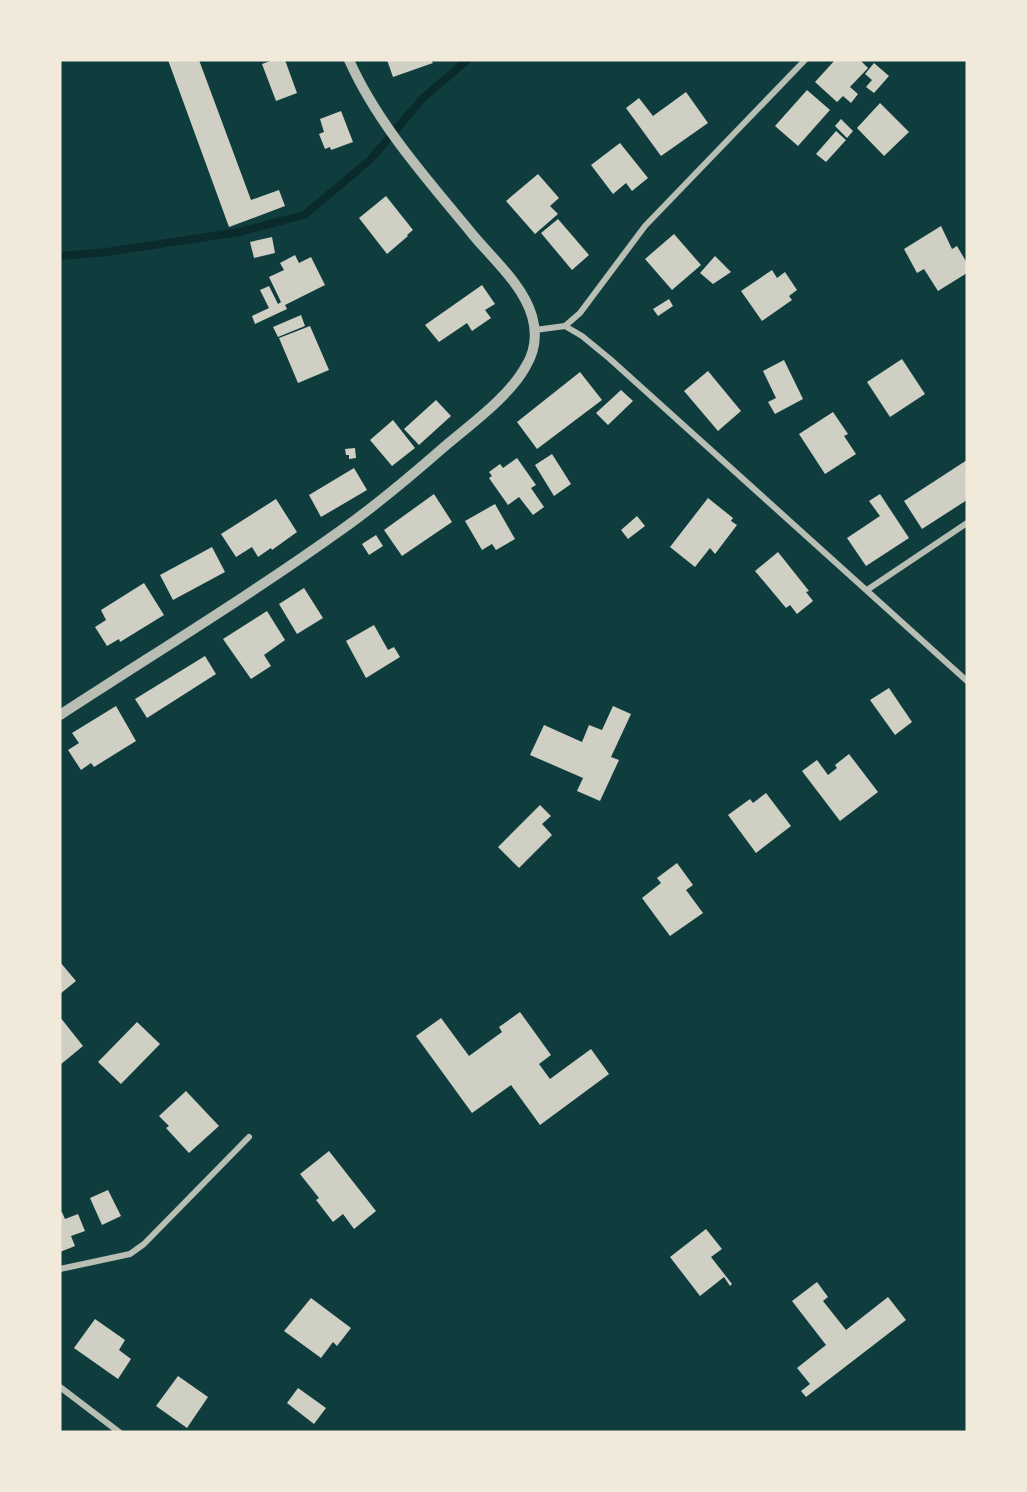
<svg xmlns="http://www.w3.org/2000/svg" width="1027" height="1492" viewBox="0 0 1027 1492" font-family="Overpass,sans-serif">
<style>
.lines{fill:none;stroke-linecap:round;stroke-linejoin:round}
.stream{stroke:#0a2a2b;stroke-width:8}
.building{fill:#cfcfc3}
.minor{stroke:#b8beb3;stroke-width:6}
.tertiary{stroke:#b8beb3;stroke-width:10}
</style>
<rect width="100%" height="100%" fill="#0f3d3e"/>
<g class="lines">
<path class="stream" d="M60,256L107,252L239,232L304,215L371,159L421,100L467,60"/>
</g>
<path class="building" d="M168,60H199L251,200L279,190L285,206L229,227Z
M273,60H285L297,93L276,101L262,64Z
M387,60H431L433,63L393,77Z
M835,60H860L868,68L850,87L858,94L851,103L843,96L837,102L815,82Z
M874,63L889,76L874,93L866,87L872,80L865,74Z
M807,90L830,110L798,146L775,126Z
M686,92L708,123L661,156L626,108L639,98L653,116Z
M880,103L909,132L884,156L857,128Z
M341,111L353,142L331,150L330,147L325,149L319,134L324,132L320,119Z
M841,119L853,131L847,138L835,126Z
M836,131L846,140L826,162L816,154Z
M620,143L648,178L632,191L626,183L613,194L591,165Z
M538,174L559,198L550,206L558,214L535,234L506,201Z
M386,196L413,230L407,235L408,236L387,254L359,218Z
M558,219L589,255L572,270L541,233Z
M941,226L952,249L957,246L967,263V273L938,291L924,269L917,273L904,249Z
M674,234L701,265L672,290L645,259Z
M272,237L275,253L254,258L250,242Z
M295,255L299,263L311,257L325,285L285,305L287,309L255,324L252,316L269,308L260,290L269,286L278,304L281,302L269,277L284,270L280,263Z
M715,256L731,272L713,284L700,273Z
M772,270L777,278L785,272L797,290L789,296L792,300L762,321L741,291Z
M482,285L495,304L485,310L491,318L472,331L467,323L439,342L425,325Z
M669,299L673,306L658,316L653,309Z
M301,315L305,326L278,337L273,327Z
M310,326L329,370L298,383L279,338Z
M902,359L925,394L890,417L867,382Z
M784,360L803,399L775,414L768,402L776,398L763,371Z
M708,371L741,411L718,431L684,391Z
M580,372L602,400L537,449L517,422Z
M621,390L633,401L608,425L596,413Z
M436,400L451,416L419,445L404,429Z
M833,412L848,434L844,436L856,454L825,474L799,434Z
M393,420L415,448L392,466L370,440Z
M355,448L356,458L349,459V455H346L345,449Z
M552,454L571,484L554,496L535,465Z
M517,458L536,485L531,488L544,507L533,515L519,497L508,505L489,478L492,476L489,472L500,464L503,468Z
M967,460V500L922,529L904,501Z
M354,468L367,490L321,517L309,495Z
M434,494L452,522L402,556L384,530Z
M880,494L909,538L866,566L847,538L880,516L869,501Z
M708,498L733,518L731,521L737,525L715,554L710,548L695,567L670,547Z
M276,499L297,532L272,550L271,548L258,557L252,547L236,557L221,534Z
M495,504L515,539L496,550L492,544L482,550L465,521Z
M637,516L645,526L628,539L621,530Z
M376,535L383,546L369,555L362,544Z
M212,547L225,572L173,600L160,575Z
M778,552L809,591L806,592L813,601L797,614L790,605L786,608L755,571Z
M144,583L164,615L120,642L119,639L107,646L95,627L106,620L101,610Z
M304,588L323,618L297,634L279,604Z
M267,611L285,640L264,655L271,666L251,679L223,639Z
M374,625L388,650L394,647L400,657L366,678L346,641Z
M205,656L216,674L147,718L135,699Z
M889,688L912,722L895,735L870,700Z
M116,706L136,741L94,767L91,763L81,770L68,750L79,743L72,733Z
M613,706L631,714L611,757L619,760L600,801L577,791L583,778L530,755L544,725L582,742L589,725L602,730Z
M849,754L878,792L840,821L802,771L817,760L828,775L837,768L835,765Z
M766,793L791,826L756,853L728,815L750,799L753,803Z
M540,805L551,816L542,824L552,835L519,868L498,847Z
M677,863L693,885L686,890L703,913L670,936L642,898L661,883L657,878Z
M60,962L76,981L60,994Z
M520,1012L551,1055L539,1064L550,1079L591,1049L609,1074L540,1125L511,1085L472,1113L416,1036L441,1018L469,1056L502,1032L499,1027Z
M60,1017L83,1046L60,1065Z
M137,1022L160,1044L121,1084L98,1062Z
M186,1091L219,1126L189,1153L166,1128L169,1126L159,1116Z
M329,1151L376,1211L354,1229L343,1214L333,1222L316,1200L319,1198L300,1174Z
M108,1190L121,1216L102,1225L90,1198Z
M62,1212L65,1219L78,1214L85,1231L71,1236L75,1246L60,1252V1213Z
M706,1229L722,1249L711,1257L732,1284L730,1286L724,1277L700,1296L670,1257Z
M817,1282L828,1297L823,1301L846,1330L888,1297L906,1320L806,1397L801,1391L810,1384L797,1368L826,1345L792,1301Z
M311,1298L351,1328L337,1346L333,1342L321,1358L284,1331Z
M95,1319L125,1340L119,1350L131,1359L118,1379L74,1348Z
M178,1376L208,1397L187,1428L156,1406Z
M298,1388L326,1408L314,1424L287,1403Z"/>
<g class="lines">
<path class="minor" d="M565,326L580,313L645,226L805,60
M535,330L565,326L582,336L610,359L967,681
M867,590L967,523
M60,1269L130,1254L144,1244L249,1137
M60,1387L119,1432"/>
<path class="tertiary" d="M60,715C155,653 252,594 344,528C379,503 412,475 444,447C471,424 509,397 526,366C535,351 537,333 532,316C523,285 493,259 473,235C428,180 378,125 349,60"/>
</g>
<rect width="1027" height="1492" fill="none" stroke="#f1e9da" stroke-width="123"/>
</svg>
